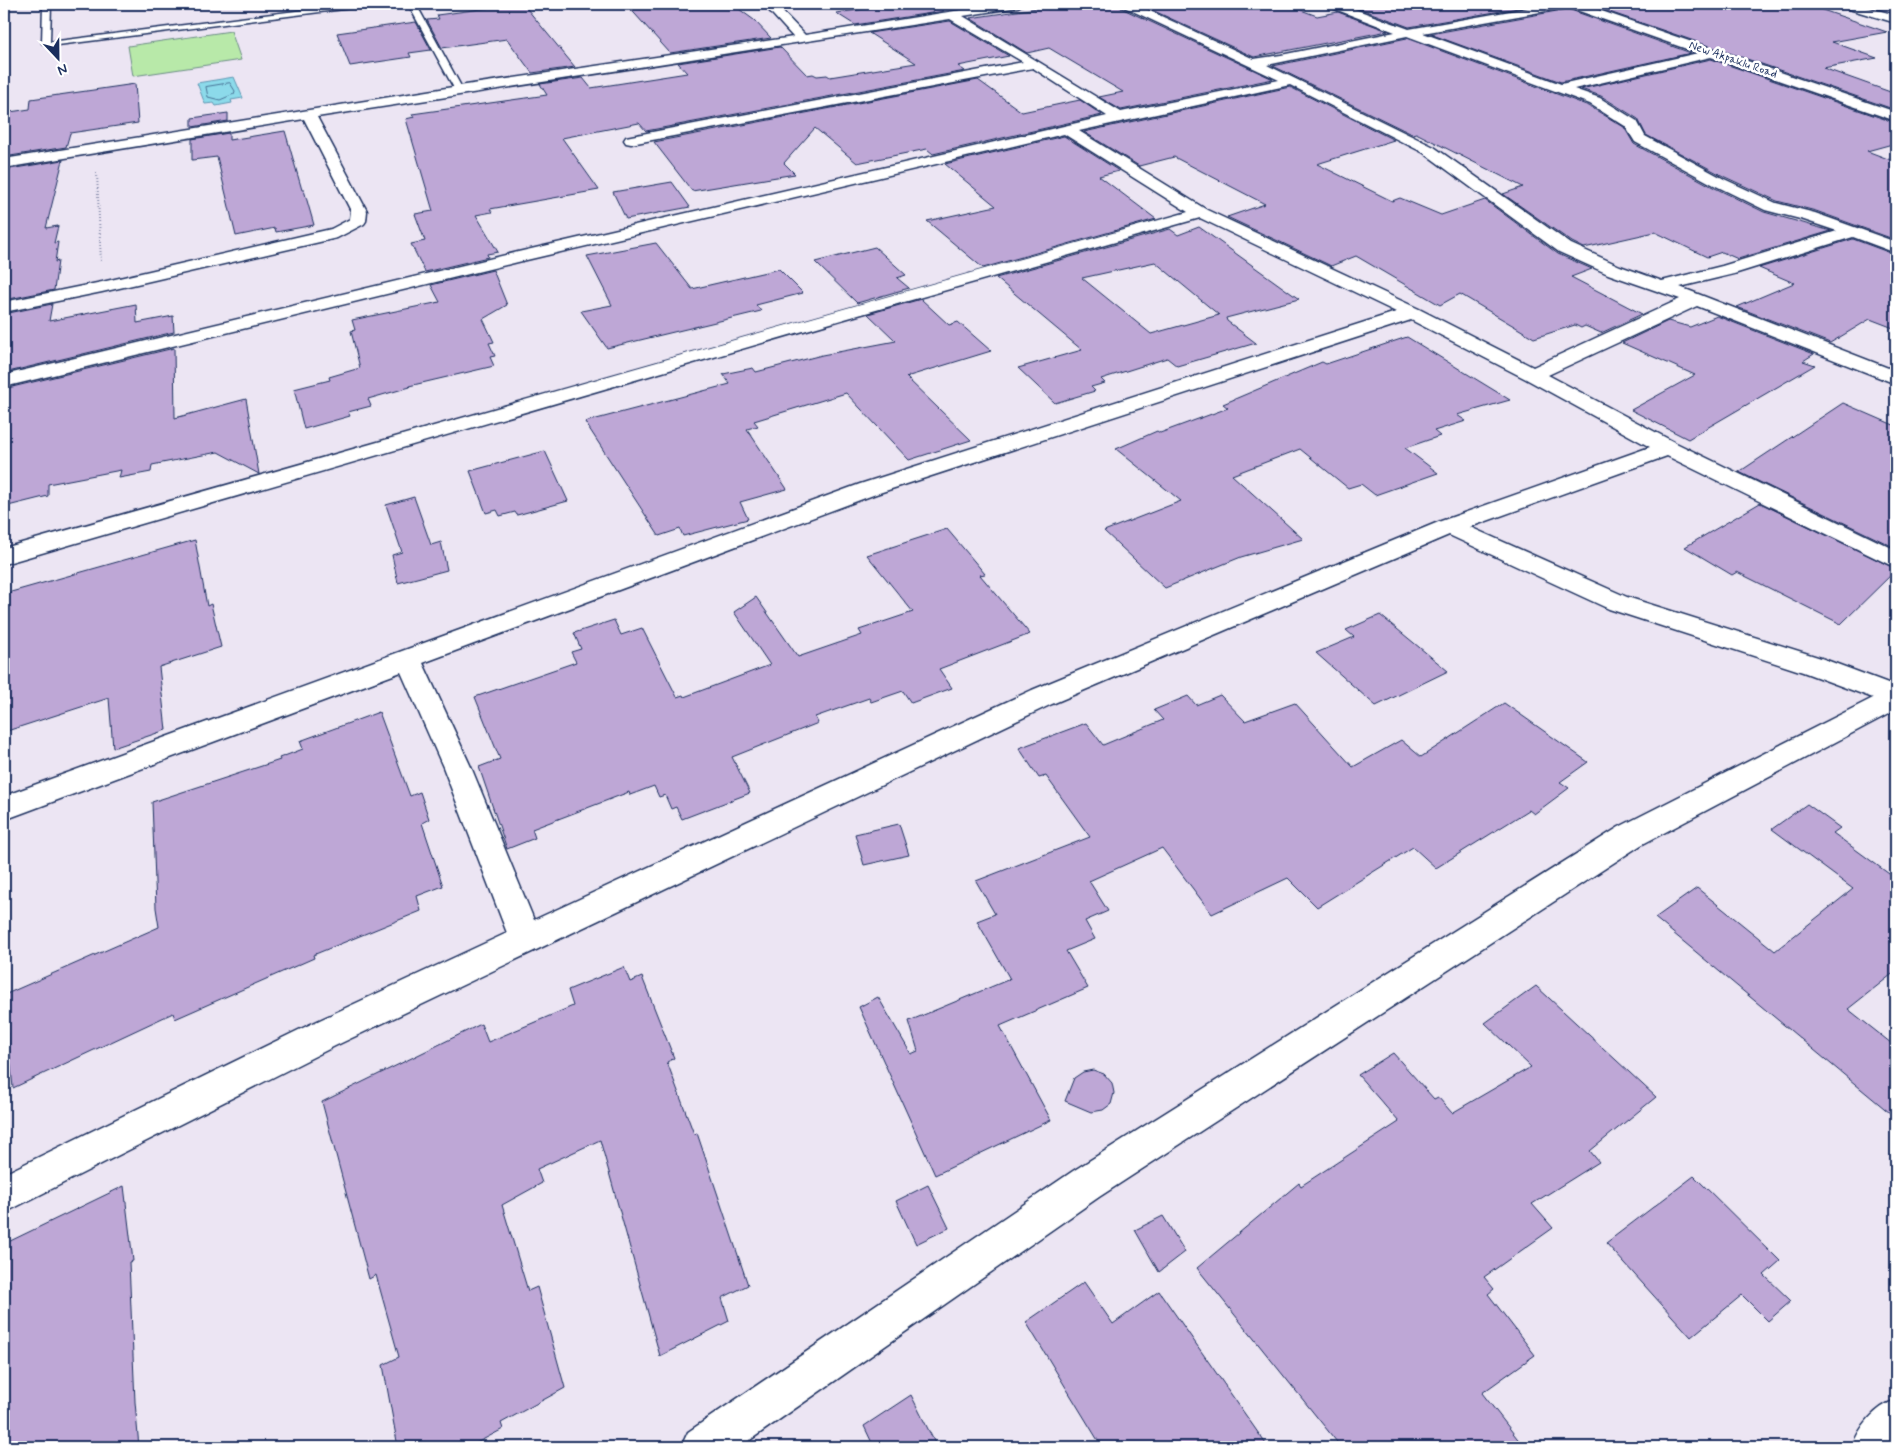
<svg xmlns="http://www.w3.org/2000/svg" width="1900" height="1451" viewBox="0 0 1900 1451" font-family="Mynerve,sans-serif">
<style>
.green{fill:#b8e9a9;stroke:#6a8c84}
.water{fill:#8cdaea;stroke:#5f96b2}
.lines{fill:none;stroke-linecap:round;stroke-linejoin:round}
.shore{stroke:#487396;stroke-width:1}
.building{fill:#bea7d6;stroke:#1b2f5e;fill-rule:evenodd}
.service-casing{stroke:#1b2f5e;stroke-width:3}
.minor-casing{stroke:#1b2f5e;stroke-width:3}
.path{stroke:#1b2f5e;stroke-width:2;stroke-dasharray:0.5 2.5;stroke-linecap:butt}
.service{fill:#fff;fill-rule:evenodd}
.minor{fill:#fff;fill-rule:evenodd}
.labels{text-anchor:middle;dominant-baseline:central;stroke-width:5;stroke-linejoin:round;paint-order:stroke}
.far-street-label{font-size:12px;fill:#1b2f5e;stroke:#fff}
</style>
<rect width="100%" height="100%" fill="#ece5f3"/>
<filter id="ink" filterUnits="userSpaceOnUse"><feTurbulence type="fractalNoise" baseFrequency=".02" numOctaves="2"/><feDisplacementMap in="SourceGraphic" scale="10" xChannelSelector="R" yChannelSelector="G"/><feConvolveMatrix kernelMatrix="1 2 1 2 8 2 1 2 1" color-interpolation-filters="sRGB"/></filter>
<g filter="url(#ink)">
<path class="green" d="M231,31L241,60L133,76L128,46Z"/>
<path class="water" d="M234,77L243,98L231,100L232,103L216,106L214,103L205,104L197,83Z"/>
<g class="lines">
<path class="shore" d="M230,83L235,91L234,94L220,100L208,97L206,87Z"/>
</g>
<path class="building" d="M485,4H523L575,67L532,73L507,39L442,48L427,20L439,19L437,15L488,8Z
M626,4H732L754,20L771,38L670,53Z
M934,4L944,11L855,25L836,13L894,5L899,9Z
M1080,4H1118L1121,8L1273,79L1121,110L1099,97L1123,92L1049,48L1027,53L970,18L1044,7L1048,9Z
M1139,4H1285L1317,16L1338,12L1388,31L1254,57Z
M1383,4H1541L1409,27L1358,8Z
M1586,4H1805L1887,32L1832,42L1877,58L1823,68L1896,94V110Z
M1568,9L1691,53L1561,82L1430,34Z
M950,21L1009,56L958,66L965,71L646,131L639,123L562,138L599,190L490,209L492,212L476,215L498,252L487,254L488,257L425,272L411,244L425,241L415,214L433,211L406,119L414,117L412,114L547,95L540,84L583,78L591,88L687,73L678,63L780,47L807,75L813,74L817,76L827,75L830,77L916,63L869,33Z
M416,22L431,50L409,53L411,57L350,66L337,33Z
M1407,38L1589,106L1624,127L1634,144L1713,187L1764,212L1831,231L1738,259L1722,252L1707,257L1655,232L1584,248L1572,242L1503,194L1523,187L1416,133L1412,134L1273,66Z
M1711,59L1896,123V143L1867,151L1896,162V240L1816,211L1777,201L1725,177L1646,135L1638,119L1601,96L1581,89Z
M978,80L1022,112L1080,100L1102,115L933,154L927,149L857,163L815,128L784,163L795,174L692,191L654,142Z
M135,84L138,123L70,133L66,147L4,157L10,112L30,109L31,99Z
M1290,87L1394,140L1317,164L1392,201L1400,198L1441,215L1485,200L1558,254L1592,269L1571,277L1642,314L1601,333L1585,326L1581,328L1575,325L1534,338L1460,294L1440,305L1356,256L1331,266L1325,263L1227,217L1265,204L1174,157L1139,166L1084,132Z
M228,113V121L192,127V118Z
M285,131L302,190H304L314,225L276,232L275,228L236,236L217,157L192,160V139L229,133V140Z
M1064,136L1119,171L1099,176L1156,219L983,268L927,221L996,206L945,164Z
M63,160L46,228L58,226L54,243L58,242L55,262L58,261L54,290L4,300V170Z
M672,182L690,207L626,219L613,192Z
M1199,227L1299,299L1226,318L1227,321L1256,343L1177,366L1167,358L1101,379L1105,383L1091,387L1095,391L1055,403L1018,368L1082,350L996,278L1170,229L1178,235ZM1155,262L1219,315L1151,334L1082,278Z
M1853,239L1896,255V329L1870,319L1830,343L1737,307L1794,283L1759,268Z
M656,243L692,289L779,269L803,293L756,305L761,311L607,348L581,311L612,305L587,256Z
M875,247L906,275L897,278L909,288L857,303L815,262Z
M493,270L507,305L483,319L494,342L489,343L495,356L490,357L494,366L409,386L410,387L368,399L371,406L348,412L350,416L304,429L294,389L330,380L329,377L360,368L351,331L355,330L352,320L440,302L431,285Z
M921,299L949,325L958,322L991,351L906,377L971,440L909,460L846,393L754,421L758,426L747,429L787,489L740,502L748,519L683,536L680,529L659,536L585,422L730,384L723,374L753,368L756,372L822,355L896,341L868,314Z
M52,304L49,321L136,304L137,323L173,316L174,332L4,373V314Z
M1717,316L1814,354L1803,361L1815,365L1688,439L1631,410L1695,375L1622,343L1668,321L1690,327Z
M1407,337L1510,400L1457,415L1466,421L1434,431L1440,436L1405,448L1438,473L1375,495L1361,484L1348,488L1300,449L1232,475L1303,539L1241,557L1165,588L1104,531L1181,501L1116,449L1157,431L1160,433L1228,408L1223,404L1322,362L1326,364Z
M174,348L175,418L246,399L259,474L218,452L152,465L151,472L119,478L121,470L48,484V496L4,507V389Z
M1843,403L1896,426V548L1739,472Z
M545,451L568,501L517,515L515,512L500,516L497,510L486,513L470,471Z
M414,497L431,545L441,542L447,570L398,583L392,555L402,552L386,505Z
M1760,503L1896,569V570L1841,624L1737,572L1732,575L1685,547Z
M947,529L985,574L980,575L1030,634L939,669L952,688L911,703L903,691L871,702L869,698L815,717L818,723L732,757L750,793L682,819L676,807L671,809L665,795L659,797L654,786L630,795L629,792L532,829L535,838L507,849L479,767L500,759L475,697L576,662L571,652L581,649L574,633L614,620L621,635L642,628L677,697L683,695L684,697L770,665L734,612L756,597L798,657L862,635L859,630L913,612L867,555Z
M195,540L207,606L211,604L221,647L159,667L166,730L113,748L109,698L7,731L6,721L4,722V594Z
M1380,615L1448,671L1376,706L1316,653L1354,637L1346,630Z
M1220,695L1245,721L1295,703L1353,767L1401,740L1421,757L1504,703L1588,762L1560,782L1569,788L1534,814L1529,810L1436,868L1413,847L1317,907L1288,878L1212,914L1162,848L1089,881L1108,911L1085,921L1095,939L1066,951L1088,988L1000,1026L1051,1120L935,1175L859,1007L878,997L911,1054L918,1051L909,1021L1010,979L977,921L995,914L976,881L1090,837L1046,776L1039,778L1019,748L1086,723L1103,745L1163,720L1154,710L1188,696L1196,705Z
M379,712L410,796L420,792L429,819L422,823L443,886L417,896L421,911L313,955L314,958L175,1019L173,1013L13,1088L4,995L159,927L156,908L152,802L280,760L279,758L303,749L300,741Z
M1807,804L1840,828L1833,833L1896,879V971L1848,1009L1896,1047V1118L1655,918L1697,888L1775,951L1853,889L1772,829Z
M899,824L909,855L864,865L855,834Z
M624,967L630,982L642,977L674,1058L667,1062L694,1134L697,1133L748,1285L722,1298L729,1321L660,1356L600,1140L537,1169L542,1183L502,1205L528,1291L537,1287L565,1388L501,1423L503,1429L469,1447H398L383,1365L399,1357L376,1275L369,1279L322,1102L481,1024L488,1042L573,1006L568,990Z
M1536,986L1656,1097L1590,1151L1599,1162L1532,1204L1553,1228L1484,1277L1494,1289L1488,1294L1535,1355L1482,1393L1524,1447H1341L1197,1268L1299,1183L1301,1186L1399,1122L1358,1075L1393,1053L1434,1099L1438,1097L1452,1113L1531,1067L1485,1023Z
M1093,1070L1104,1074L1112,1083L1114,1093L1111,1104L1103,1110L1091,1112L1065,1101L1074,1078L1083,1072Z
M1694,1176L1780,1261L1764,1275L1791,1301L1768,1321L1742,1295L1691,1337L1606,1243Z
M928,1185L949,1228L916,1244L896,1201Z
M124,1186L133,1261L129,1262L135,1402L139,1447H4V1244Z
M1163,1216L1185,1252L1159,1272L1135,1230Z
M1084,1282L1113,1324L1159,1291L1268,1447H1102L1026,1322Z
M911,1395L937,1447H874L864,1426Z"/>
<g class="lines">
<defs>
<path id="service" d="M43,4H51L50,42L352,4H372L368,6L50,46L42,43Z
M408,4H416L463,90L462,92L455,90Z"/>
<path id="minor" d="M763,4H775L805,35L998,4H1024L1018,7L963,16L1121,112L1279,80L1122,6L1120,4H1135L1254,59L1281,55L1395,32L1327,6L1325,4H1341L1409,29L1550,4H1581L1896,112V121L1711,57L1574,89L1600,98L1637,121L1645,136L1724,179L1776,203L1815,213L1896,242V253L1853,237L1734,274L1680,287L1896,371V384L1697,306L1548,375L1676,443L1896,550V567L1888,564L1667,456L1470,527L1627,597L1821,658L1896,686V710L1641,845L1099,1197L740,1447H681L688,1432L1073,1171L1619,827L1873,698L1803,672L1609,609L1449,535L1052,704L335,1046L4,1213V1174L311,1024L507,933L443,767L401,672L4,820V796L860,484L1396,312L1200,218L855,316L4,564V548C399,437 792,322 1188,212L1064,134L518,262L4,387V375L518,252L1107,116L1033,68L631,144L626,143L624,140L626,137L631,136L1023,62L950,19L317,117L367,211L366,221L364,224L337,238L102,292L4,312V302L102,282L331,229L350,219L351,211L304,119L4,168V159L459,86L793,37ZM1568,7L1698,53L1561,84L1423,33ZM1407,36L1590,104L1625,126L1635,142L1714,185L1765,210L1804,220L1837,231L1722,266L1662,281L1620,266L1571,244L1434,147L1267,65ZM1290,85L1424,153L1559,252L1608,274L1680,299L1533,367L1419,309L1207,210L1079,131ZM1411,320L1526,379L1650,447L1441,521L1032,690L534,920L471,767L423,663L876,494Z
M1837,4H1855L1896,15V23L1839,6Z
M1896,1400V1447H1852C1860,1426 1875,1407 1896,1400Z"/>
</defs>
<use href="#service" class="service-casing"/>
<use href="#minor" class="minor-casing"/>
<path class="path" d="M97,173L101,262"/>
<use href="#service" class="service"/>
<use href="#minor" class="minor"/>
</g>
</g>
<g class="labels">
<g class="far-street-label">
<text transform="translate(1733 60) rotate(19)">New Akpaklu Road</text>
</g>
</g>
<rect width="1900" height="1451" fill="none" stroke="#fff" stroke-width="20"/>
<rect x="10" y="10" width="1880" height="1431" fill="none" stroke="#1b2f5e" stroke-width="2" filter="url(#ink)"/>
<g transform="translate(58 58) rotate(158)" stroke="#ffffff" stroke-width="4" paint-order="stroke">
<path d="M0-4L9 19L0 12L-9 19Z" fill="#1b2f5e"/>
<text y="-8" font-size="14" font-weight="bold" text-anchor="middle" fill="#1b2f5e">N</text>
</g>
</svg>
